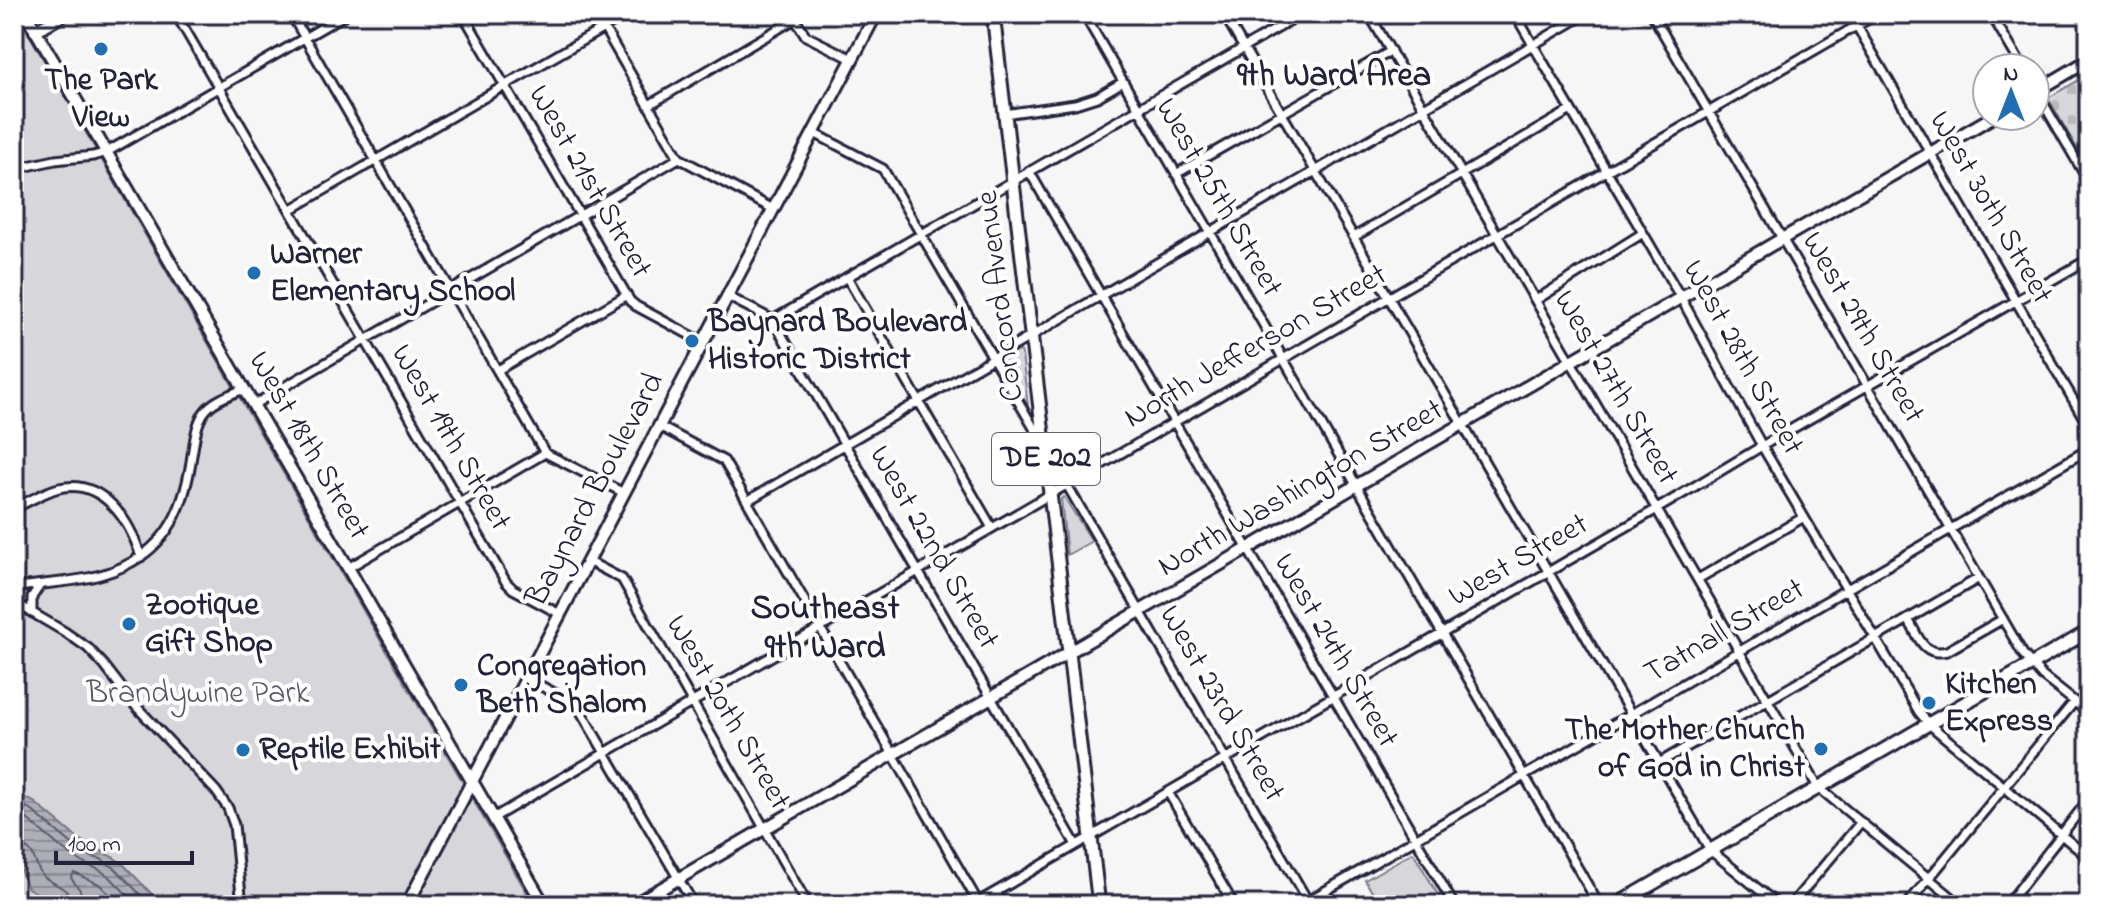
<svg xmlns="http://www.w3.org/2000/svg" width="2103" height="919" viewBox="0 0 2103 919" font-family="'Indie Flower',sans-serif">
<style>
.cemetery{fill:url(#cemetery-stones);stroke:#7c7c8b;stroke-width:2}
.park{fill:#d7d7db;stroke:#7c7c8b;stroke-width:2}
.water{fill:url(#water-rules);stroke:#767685;stroke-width:2}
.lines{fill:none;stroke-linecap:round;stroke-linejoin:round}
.shore{stroke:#5a5a6d;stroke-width:2}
.street-casing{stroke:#22223b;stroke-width:13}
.secondary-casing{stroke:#22223b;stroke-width:16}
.primary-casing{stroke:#22223b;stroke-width:17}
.street{stroke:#fff;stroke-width:7}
.secondary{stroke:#fff;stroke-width:10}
.primary{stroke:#fff;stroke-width:11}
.poi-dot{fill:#1f6fb2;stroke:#fff;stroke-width:3}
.labels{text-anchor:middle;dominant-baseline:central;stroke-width:8;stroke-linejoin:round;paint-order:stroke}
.shield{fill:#fff;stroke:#646476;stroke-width:2}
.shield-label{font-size:30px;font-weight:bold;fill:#22223b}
.poi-label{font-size:32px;font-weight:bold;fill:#22223b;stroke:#fff;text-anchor:start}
.street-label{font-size:32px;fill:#22223b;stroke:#fff}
.park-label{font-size:32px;fill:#58586b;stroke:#fff}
.neighbourhood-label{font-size:34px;font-weight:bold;fill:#22223b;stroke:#fff}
</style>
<defs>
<pattern id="cemetery-stones" width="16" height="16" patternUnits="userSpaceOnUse" patternTransform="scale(2)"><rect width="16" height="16" fill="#d7d7db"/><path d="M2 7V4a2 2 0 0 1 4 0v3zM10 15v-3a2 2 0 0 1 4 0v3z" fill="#b8b8bd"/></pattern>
<pattern id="water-rules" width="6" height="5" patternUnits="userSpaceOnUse" patternTransform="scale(2)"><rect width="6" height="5" fill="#aeaeb7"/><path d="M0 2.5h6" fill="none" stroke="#8d8d96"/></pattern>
</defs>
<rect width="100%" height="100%" fill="#f6f6f7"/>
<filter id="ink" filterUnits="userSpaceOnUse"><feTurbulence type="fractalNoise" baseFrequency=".0125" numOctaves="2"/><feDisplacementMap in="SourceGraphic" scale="16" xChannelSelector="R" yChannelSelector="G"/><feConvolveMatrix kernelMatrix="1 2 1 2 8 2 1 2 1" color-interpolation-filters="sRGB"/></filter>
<g filter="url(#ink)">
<path class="cemetery" d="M2089,74V169L2048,98Z"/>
<path class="park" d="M14,14H17L534,905H162L122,863L102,851H97L76,837L34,802L14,793Z
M1020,350L1022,354L1028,406L999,361Z
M1064,497L1092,541L1067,555L1061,499Z
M1413,852L1444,905H1380L1365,880Z
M14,855L28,888L58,905H14Z"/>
<path class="water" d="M14,793L34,802L76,837L97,851H102L122,863L162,905H58L28,888L14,855Z"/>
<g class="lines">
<path class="shore" d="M14,802L30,809L71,843L92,857L101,859L116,869L150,905
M14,813L26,818L65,851L87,865L98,869L110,877L137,905
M14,845C40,847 31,865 44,877C52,883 60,885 67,892L70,905
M82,905L80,890L71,878L74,873L99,884L120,905"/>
<defs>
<path id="street" d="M176,14L506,582L513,589L560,614
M291,14L545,453L624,493
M463,14L630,301L636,306L703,342
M596,14L679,158L773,209
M792,14L806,36L852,59
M1084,14L1599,905
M1224,14L1710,850L1778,905
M1369,14L1818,787L1961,905
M1515,14L1681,298L1762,446L1919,712L1929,724L2089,858
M1652,14L2023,654L2042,676L2089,713
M1850,14L2089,427
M1991,14L2023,68
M2035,89L2089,182
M649,105L795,19
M1004,114L1075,104L1097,97L1123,82
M814,133L883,169L1042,442
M14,169L55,160L93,156L107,152L346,14
M1029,171L1454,905
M1176,174L1391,51
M290,210L628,14
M1354,237L1571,110
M847,277L992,528
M727,296L773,320L1076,845
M1536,300L1643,233
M773,320L1302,14
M498,370L627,295
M253,405L679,158
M659,426L724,461L978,902
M1067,485L1310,905
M747,501L1586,14
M14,508C29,502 43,492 59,488C103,478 130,521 141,557
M588,561L622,579L808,905
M348,568L545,453
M1698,579L1804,517
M14,588C54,581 96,583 132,562C173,539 186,499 192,455C195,439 196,421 207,409C216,399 232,394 244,389
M14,602L65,632L88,648L104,665L134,704L216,791L228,808L234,825L242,905
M32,613V597L40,585
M1908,619C1918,636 1923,657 1947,651L2003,619
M526,678L577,705L694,905
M1659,763L1979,578
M1168,792L1234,905
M493,818L1877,14
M998,891V905
M973,905L1657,509L1762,446L2089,259
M1301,905L2089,449
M1791,905L1861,822
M1907,905L2074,702
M2007,905L2089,799"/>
<path id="secondary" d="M26,14L544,905
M35,31L65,14
M2035,92L2089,60
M407,905L876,14
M633,905L1994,116"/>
<path id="primary" d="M993,14L1099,905
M1616,905L2089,631"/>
</defs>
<use href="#street" class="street-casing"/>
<use href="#secondary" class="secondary-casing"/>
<use href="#primary" class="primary-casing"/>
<use href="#street" class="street"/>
<use href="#secondary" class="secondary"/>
<use href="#primary" class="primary"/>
</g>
</g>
<g class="poi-dot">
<circle cx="101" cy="49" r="8"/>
<circle cx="254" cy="273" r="8"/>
<circle cx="692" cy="341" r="8"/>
<circle cx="129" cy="624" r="8"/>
<circle cx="461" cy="685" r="8"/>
<circle cx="1929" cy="703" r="8"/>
<circle cx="1821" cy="749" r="8"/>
<circle cx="243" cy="750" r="8"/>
</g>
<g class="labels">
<rect class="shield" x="992" y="433" width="108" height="52" rx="6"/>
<g class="shield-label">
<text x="1046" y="459">DE 202</text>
</g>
<g class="poi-label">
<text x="101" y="81" text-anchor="middle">The Park<tspan x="101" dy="37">View</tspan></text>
<text x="270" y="255">Warner<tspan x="270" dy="37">Elementary School</tspan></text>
<text x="708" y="323">Baynard Boulevard<tspan x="708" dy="37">Historic District</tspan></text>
<text x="145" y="606">Zootique<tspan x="145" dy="37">Gift Shop</tspan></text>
<text x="477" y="667">Congregation<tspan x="477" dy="37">Beth Shalom</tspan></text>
<text x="1945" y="685">Kitchen<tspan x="1945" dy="37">Express</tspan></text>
<text x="1805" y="731" text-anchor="end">The Mother Church<tspan x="1805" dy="37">of God in Christ</tspan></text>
<text x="259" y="750">Reptile Exhibit</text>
</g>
<g class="street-label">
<text transform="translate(589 182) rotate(60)">West 21st Street</text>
<text transform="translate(1218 198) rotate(60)">West 25th Street</text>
<text transform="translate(1990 208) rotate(60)">West 30th Street</text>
<text transform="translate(1001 296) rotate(-97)">Concord Avenue</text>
<text transform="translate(1862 328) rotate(60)">West 29th Street</text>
<text transform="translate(1256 347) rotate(-30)">North Jefferson Street</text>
<text transform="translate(1742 358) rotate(61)">West 28th Street</text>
<text transform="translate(1615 388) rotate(60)">West 27th Street</text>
<text transform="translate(450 438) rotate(60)">West 19th Street</text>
<text transform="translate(308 446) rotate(60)">West 18th Street</text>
<text transform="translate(1301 489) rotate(-30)">North Washington Street</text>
<text transform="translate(596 490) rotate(-62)">Baynard Boulevard</text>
<text transform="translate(933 548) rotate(60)">West 22nd Street</text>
<text transform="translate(1519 561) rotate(-30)">West Street</text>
<text transform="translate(1725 632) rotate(-30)">Tatnall Street</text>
<text transform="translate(1335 651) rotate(60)">West 24th Street</text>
<text transform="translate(1221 704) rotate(60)">West 23rd Street</text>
<text transform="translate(727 713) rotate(60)">West 20th Street</text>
</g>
<g class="park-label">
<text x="198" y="694">Brandywine Park</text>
</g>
<g class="neighbourhood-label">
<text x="1334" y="77">9th Ward Area</text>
<text x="825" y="610">Southeast<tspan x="825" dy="39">9th Ward</tspan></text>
</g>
</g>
<rect width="2103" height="919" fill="none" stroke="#fff" stroke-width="48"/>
<rect x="24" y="24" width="2055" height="871" fill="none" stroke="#22223b" stroke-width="3" filter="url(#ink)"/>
<g transform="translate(2011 92)"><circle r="38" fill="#ffffff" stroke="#a7a7b1" stroke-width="2"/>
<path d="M0-6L14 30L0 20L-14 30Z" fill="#1f6fb2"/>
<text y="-12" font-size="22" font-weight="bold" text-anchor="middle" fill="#22223b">N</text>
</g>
<path d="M56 851v12h136v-12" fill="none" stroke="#22223b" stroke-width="4"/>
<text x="68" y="851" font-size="24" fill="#22223b" stroke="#ffffff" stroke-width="6" paint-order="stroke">100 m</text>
</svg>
